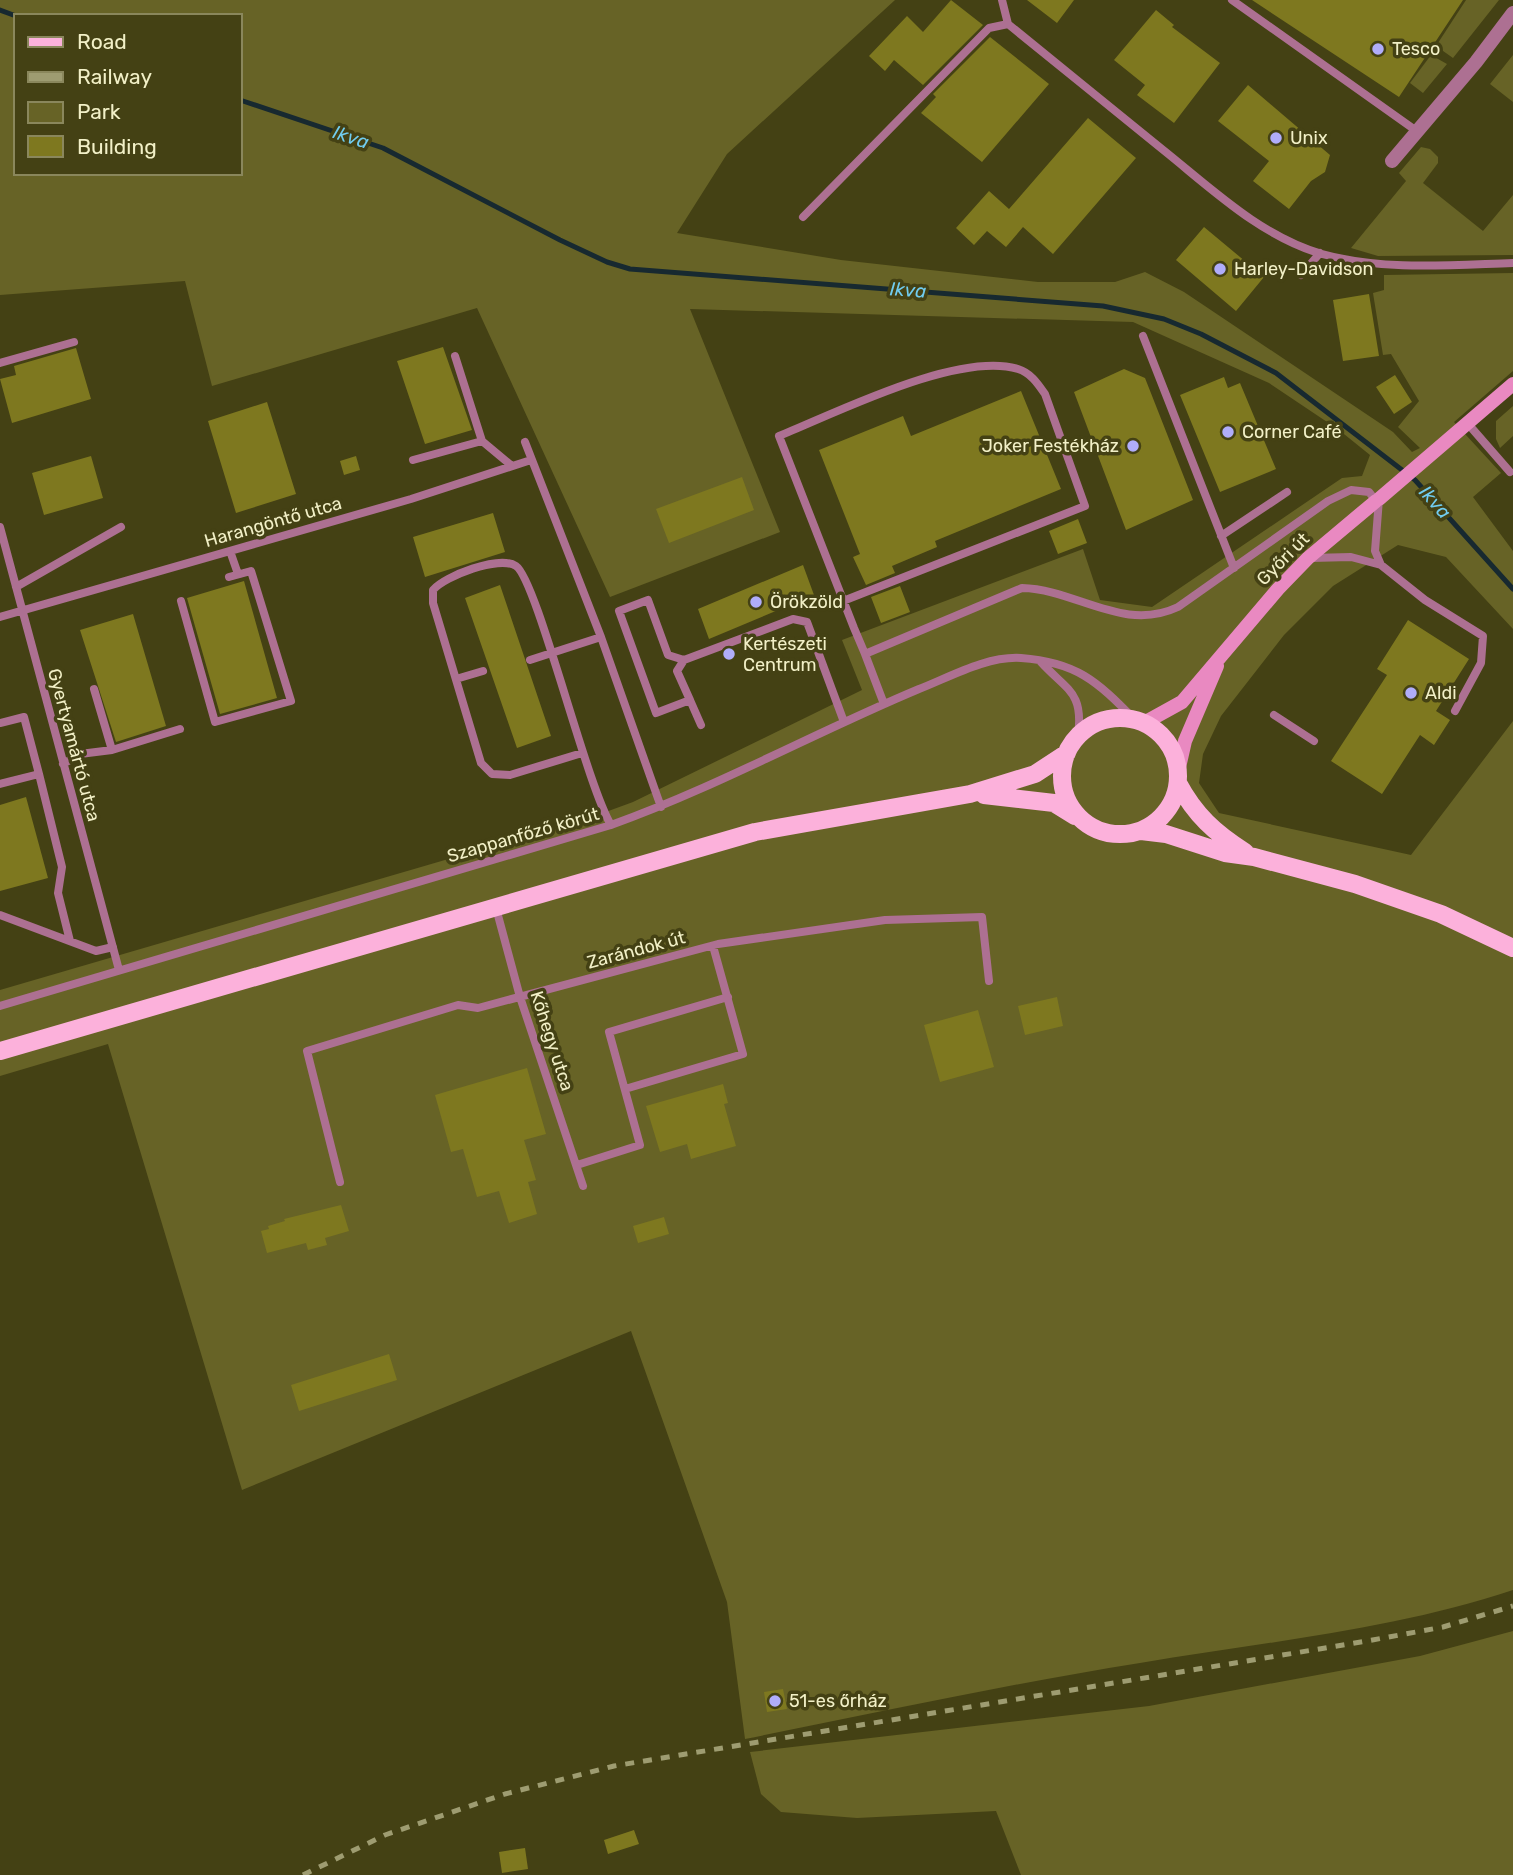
<svg xmlns="http://www.w3.org/2000/svg" width="1513" height="1875" viewBox="0 0 1513 1875" font-family="Rubik,sans-serif">
<style>
.green{fill:#676326;fill-rule:evenodd}
.lines{fill:none;stroke-linecap:round;stroke-linejoin:round}
.stream{stroke:#172930;stroke-width:5}
.building{fill:#7e781f}
.service{stroke:#ad7092;stroke-width:8}
.minor{stroke:#ad7092;stroke-width:14}
.secondary{stroke:#e989c1;stroke-width:14}
.primary{stroke:#fcb1db;stroke-width:18}
.rail{stroke:#9e9c71;stroke-width:5;stroke-dasharray:9 9;stroke-linecap:butt}
.poi-dot{fill:#b0adfa;stroke:#444114;stroke-width:2.5}
.labels{text-anchor:middle;dominant-baseline:central;stroke-width:7;stroke-linejoin:round;paint-order:stroke}
.poi-label{font-size:18px;fill:#f2f0c7;stroke:#444114;text-anchor:start}
.street-label{font-size:18px;fill:#f2f0c7;stroke:#444114}
.water-label{font-size:19px;font-style:italic;fill:#71ccef;stroke:#444114}
</style>
<rect width="100%" height="100%" fill="#444114"/>
<path class="green" d="M0,0H895L727,154L677,233L841,260L1038,282H1115L1145,272L1184,292L1393,432L1412,452L1420,448L1398,427L1419,401L1391,354L1383,355L1373,293L1384,290V275L1513,273V371L1454,422L1501,473L1473,497L1513,551V629L1446,557L1398,545L1333,586L1284,635L1221,716L1203,754L1199,783L1219,813L1411,855L1513,721V1590C1393,1630 1264,1642 1140,1663C1008,1684 876,1713 745,1739L727,1602L631,1331L242,1490L108,1044L0,1076V990L592,817L633,802L862,690L842,640L1083,549L1100,600L1152,607L1342,478L1362,476L1370,455L1339,430L1269,383L1133,322L690,309L780,532L610,597L477,308L212,386L185,281L0,295ZM16,16H240V173H16Z
M1466,0H1499L1453,58L1436,46Z
M1431,55L1447,64L1423,93L1410,83Z
M1513,55V102L1490,84Z
M1421,147L1430,149L1438,157V163L1423,183L1483,231L1513,195V255L1378,256L1351,248L1406,181L1399,173Z
M1513,406V436L1500,448L1496,439V421Z
M1513,1631V1875H1021L996,1811L857,1818L781,1812L761,1794L750,1752L1149,1706L1420,1656Z"/>
<g class="lines">
<path class="stream" d="M0,10L16,16
M240,100L383,148L560,240L607,262L630,269L1103,306L1164,319L1201,334L1276,373L1415,480L1513,589"/>
</g>
<path class="building" d="M951,0L983,25L923,85L894,60L885,71L869,56L907,16L923,32Z
M1027,0H1074L1057,23Z
M1252,0H1463L1399,97Z
M1156,10L1174,25L1172,27L1220,63L1174,123L1137,95L1145,85L1114,60Z
M990,37L1049,84L982,162L921,113L936,97L933,94Z
M1248,85L1330,155L1325,172L1311,181L1289,209L1253,181L1269,161L1218,121Z
M1088,118L1136,158L1053,254L1023,227L1006,247L987,231L974,245L956,228L989,191L1009,209Z
M1204,227L1264,277L1236,311L1176,260Z
M1369,294L1379,356L1343,361L1333,300Z
M443,347L472,430L425,444L397,361Z
M76,348L91,399L12,423L0,379L16,375L14,366Z
M1124,369L1145,378L1193,500L1126,530L1074,392Z
M1395,375L1412,402L1394,414L1376,387Z
M1224,377L1228,388L1240,383L1276,469L1220,492L1180,395Z
M1021,391L1061,489L935,541L937,547L892,566L895,573L866,585L853,557L860,554L819,450L903,416L911,436Z
M267,402L296,494L236,513L208,421Z
M91,456L103,498L44,515L32,473Z
M356,456L360,470L344,475L340,461Z
M742,477L754,510L669,543L656,509Z
M493,513L505,552L425,577L413,537Z
M1078,519L1087,543L1058,554L1049,531Z
M803,565L814,595L709,639L698,609Z
M244,581L277,698L220,714L187,598Z
M500,585L551,736L517,748L465,598Z
M900,586L910,612L881,623L871,597Z
M133,614L166,726L116,742L80,630Z
M1408,620L1469,659L1436,711L1450,720L1434,745L1420,735L1382,794L1331,761L1387,675L1377,669Z
M26,797L48,878L0,891V805Z
M1057,997L1063,1026L1025,1035L1018,1006Z
M978,1010L994,1067L940,1082L924,1025Z
M527,1068L546,1134L524,1140L536,1180L528,1182L537,1214L509,1223L499,1191L477,1197L463,1149L451,1152L435,1095Z
M723,1084L728,1103L724,1104L736,1146L691,1159L687,1144L660,1152L646,1106Z
M341,1205L349,1231L325,1238L327,1245L308,1250L306,1243L267,1253L261,1231L269,1229L268,1226L285,1221L284,1219Z
M664,1217L669,1234L638,1243L633,1226Z
M389,1354L397,1380L299,1411L291,1385Z
M783,1689L787,1709L767,1712L764,1692Z
M634,1830L639,1844L608,1854L604,1840Z
M525,1848L528,1869L502,1873L499,1852Z"/>
<g class="lines">
<path class="service" d="M1002,0L1008,24C1059,66 1111,107 1162,149C1211,188 1260,236 1322,254C1383,271 1450,265 1513,263
M1232,0L1418,132
M803,217L989,28L1008,24
M1301,275L1320,253
M1143,336L1234,568
M455,356L482,441
M0,363L74,342
M1469,425L1510,472
M525,442L601,637L661,807
M413,460L482,441L512,466
M1379,499L1375,551L1381,565
M0,527L119,970
M1221,536L1287,492
M230,551L238,574
M1311,558L1351,557L1381,565L1425,600L1483,636L1481,663L1455,711
M16,587L121,527
M181,601L215,722L291,701L251,571L229,577
M843,601L1085,506L1045,394C1038,384 1031,373 1018,369C958,351 836,413 779,436L854,628L865,654
M0,617L411,499L531,460
M530,660L601,637
M684,660L677,671L690,700L656,713L619,611L648,600L668,655L684,660L793,619L807,622L844,722
M1040,661C1067,691 1084,691 1078,736
M456,679L483,671
M94,689L112,750
M690,700L701,725
M884,704L865,654L1022,588C1076,589 1123,633 1178,607L1328,501L1351,490L1369,492L1376,501
M1274,715L1314,741
M0,723L24,717L39,774
M582,753L510,775L492,774L481,763L433,603V590C445,576 499,555 516,566C537,580 586,784 611,825
M63,764L80,754L112,750L180,729
M0,784L39,774L62,867L58,893L70,941
M496,908L520,997L583,1186
M0,915L96,951L113,947
M0,1006L611,825C717,787 816,732 919,689C950,677 986,656 1021,658C1076,662 1097,681 1134,719
M625,1089L743,1054L713,946
M577,1165L640,1145L609,1032L728,997
M340,1182L307,1051L458,1005L478,1008L718,944L885,920L982,917L989,981"/>
<path class="minor" d="M1392,161L1476,62L1513,13"/>
<path class="secondary" d="M1379,499L1513,384
M1144,723L1182,702L1278,589L1308,558L1376,501
M1178,772L1185,741L1217,666"/>
<path class="primary" d="M1062 776a58 58 0 1 1 116 0a58 58 0 1 1-116 0Z
M1178,783C1195,815 1215,833 1245,852
M984,795L1054,803L1075,816
M1141,831L1166,834L1225,853L1254,857L1355,884L1441,914L1513,948
M0,1051L755,832L970,794L1035,774L1067,753"/>
<path class="rail" d="M303,1875L385,1835L505,1794L614,1766L1367,1641L1443,1627L1513,1606"/>
</g>
<g class="poi-dot">
<circle cx="1378" cy="49" r="7"/>
<circle cx="1276" cy="138" r="7"/>
<circle cx="1220" cy="269" r="7"/>
<circle cx="1228" cy="432" r="7"/>
<circle cx="1133" cy="446" r="7"/>
<circle cx="756" cy="602" r="7"/>
<circle cx="729" cy="654" r="7"/>
<circle cx="1411" cy="693" r="7"/>
<circle cx="775" cy="1701" r="7"/>
</g>
<g class="labels">
<g class="poi-label">
<text x="1392" y="49">Tesco</text>
<text x="1290" y="138">Unix</text>
<text x="1234" y="269">Harley-Davidson</text>
<text x="1242" y="432">Corner Café</text>
<text x="1119" y="446" text-anchor="end">Joker Festékház</text>
<text x="770" y="602">Örökzöld</text>
<text x="743" y="644">Kertészeti<tspan x="743" dy="21">Centrum</tspan></text>
<text x="1425" y="693">Aldi</text>
<text x="789" y="1701">51-es őrház</text>
</g>
<g class="street-label">
<text transform="translate(273 522) rotate(-16)">Harangöntő utca</text>
<text transform="translate(1283 559) rotate(-45)">Győri út</text>
<text transform="translate(74 745) rotate(75)">Gyertyamártó utca</text>
<text transform="translate(523 835) rotate(-16)">Szappanfőző körút</text>
<text transform="translate(636 950) rotate(-15)">Zarándok út</text>
<text transform="translate(552 1041) rotate(72)">Kőhegy utca</text>
</g>
<g class="water-label">
<text transform="translate(351 137) rotate(18)">Ikva</text>
<text transform="translate(908 290) rotate(4)">Ikva</text>
<text transform="translate(1435 502) rotate(48)">Ikva</text>
</g>
</g>
<rect x="14" y="14" width="228" height="161" fill="#444114" stroke="#8a875c" stroke-width="2"/>
<rect x="28" y="37" width="35" height="10" fill="#fcb1db" stroke="#8a875c" stroke-width="2"/>
<text x="77" y="49" font-size="21" fill="#f2f0c7">Road</text>
<rect x="28" y="72" width="35" height="10" fill="#9e9c71" stroke="#8a875c" stroke-width="2"/>
<text x="77" y="84" font-size="21" fill="#f2f0c7">Railway</text>
<rect x="28" y="102" width="35" height="21" fill="#676326" stroke="#8a875c" stroke-width="2"/>
<text x="77" y="119" font-size="21" fill="#f2f0c7">Park</text>
<rect x="28" y="136" width="35" height="21" fill="#7e781f" stroke="#8a875c" stroke-width="2"/>
<text x="77" y="154" font-size="21" fill="#f2f0c7">Building</text>
</svg>
